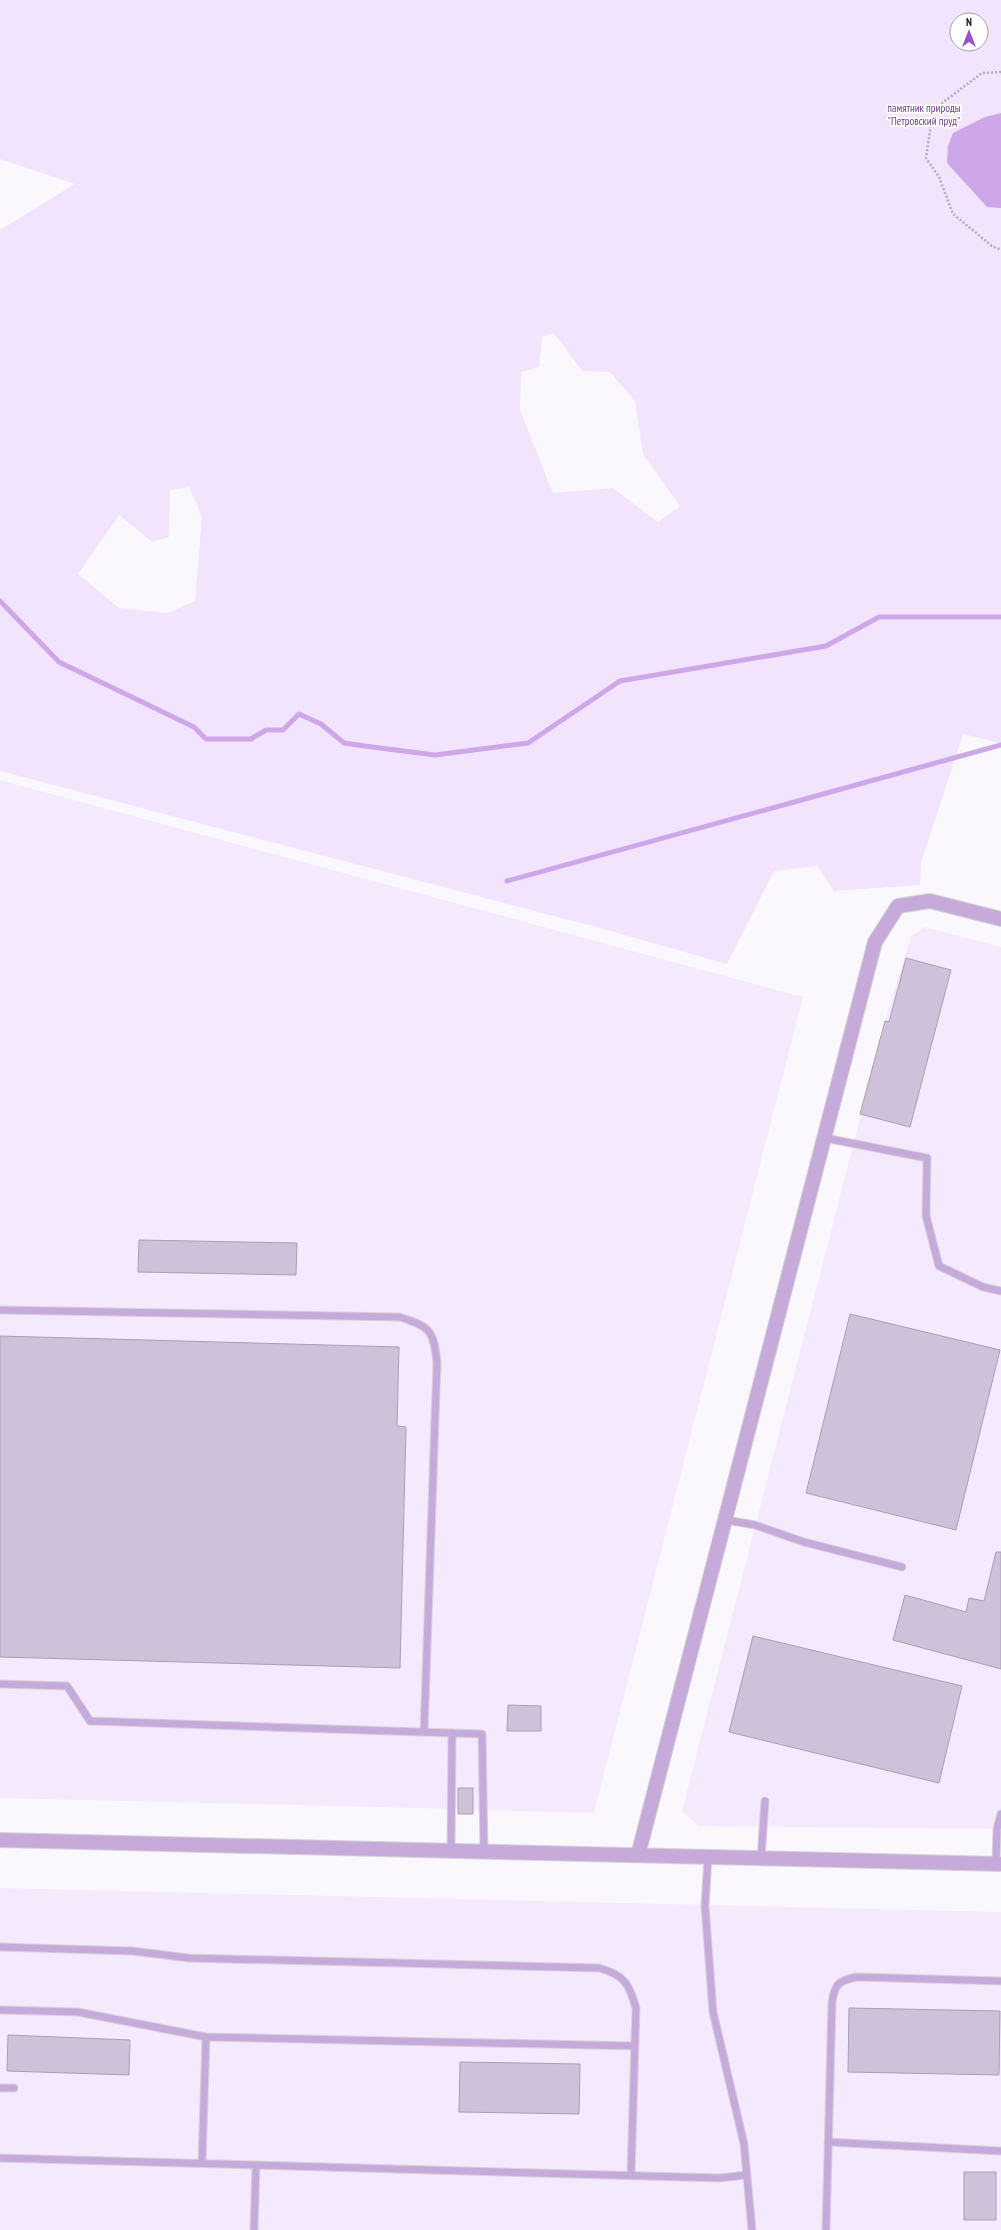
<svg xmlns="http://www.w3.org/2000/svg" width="1001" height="2230" viewBox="0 0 1001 2230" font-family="'PT Sans Narrow',sans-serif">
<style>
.built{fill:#f5eafd}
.green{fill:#f2e4fc;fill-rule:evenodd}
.water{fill:#cea7e9}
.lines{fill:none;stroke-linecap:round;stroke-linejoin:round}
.stream{stroke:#cea7e9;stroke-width:5}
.building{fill:#cfc1d9;stroke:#aa9db4}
.service-casing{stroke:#d7d3d9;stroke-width:9}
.minor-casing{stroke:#d7d3d9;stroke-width:16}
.path{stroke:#b2aeb5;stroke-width:2.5;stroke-dasharray:2 2;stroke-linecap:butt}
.service{stroke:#c6aada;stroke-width:7}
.minor{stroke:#c6aada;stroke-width:14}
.labels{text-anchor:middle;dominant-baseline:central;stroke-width:3.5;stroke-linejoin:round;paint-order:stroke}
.park-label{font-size:11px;fill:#6d3c8a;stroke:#fff}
</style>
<rect width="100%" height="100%" fill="#fbf8fd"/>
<path class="built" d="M0,780L803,997L594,1813L473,1810V1814H458V1809L0,1798Z
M925,927L1001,947V1829L698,1826L682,1811L885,1021L911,936Z
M0,1888L1001,1912V2230H0Z"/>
<path class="green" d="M0,0H1001V743L963,734L921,863L920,885L834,891L817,866L774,871L727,964L600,928L0,771V230L75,184L0,159ZM957,20H981V44H957ZM554,333L582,371L610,372L635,401L643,454L680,506L658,522L613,488L553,493L520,410L521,372L539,367L542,337ZM189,487L202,517L195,601L168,613L119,608L78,574L119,515L152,542L169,537L170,490Z"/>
<path class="water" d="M1001,113V208L987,207L947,163L948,146L953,133L985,117Z"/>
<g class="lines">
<path class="stream" d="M0,601L59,662L194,727L206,739H251L266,730H283L299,714L321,724L344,743L372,747L435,755L528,743L620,681L826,646L879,617H1001
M507,881L1001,745"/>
</g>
<path class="building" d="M906,958L951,970L910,1127L860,1114L885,1021L889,1022Z
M139,1240L297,1243L296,1275L138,1272Z
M850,1314L1000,1350L956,1530L806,1493Z
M0,1336L399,1347L397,1426L406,1427L400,1668L0,1657Z
M996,1552H1001V1669L893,1640L905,1595L966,1612L969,1598L984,1601Z
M753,1636L962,1686L939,1783L729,1732Z
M508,1705L541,1706V1731H507Z
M458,1788H473V1814H458Z
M849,2008L1000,2011L999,2075L848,2072Z
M8,2035L130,2040L129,2075L7,2071Z
M460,2062L580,2064L579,2114L459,2112Z
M964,2172H996V2220H964Z"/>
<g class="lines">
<defs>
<path id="service" d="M825,1138L927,1158L926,1216L939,1266L983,1287L1001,1291
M0,1310L399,1317C430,1326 434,1331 437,1363L424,1732
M726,1520L755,1525L804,1542L902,1567
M0,1684L67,1686L90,1721L482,1734L484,1851
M451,1851L452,1733
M708,1857L705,1906L713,2012L744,2144L752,2230
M761,1858L765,1801
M996,1864L997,1829L1001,1814
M0,1947L132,1951L189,1958L599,1968C624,1975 629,1983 636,2008L631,2175
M0,2010L78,2012L206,2037L635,2046
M0,2088H14
M828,2142L1001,2151
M0,2158L719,2178L747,2175
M202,2163L206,2037
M254,2230L256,2165
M826,2230L832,2002C835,1984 838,1981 856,1977L1001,1981"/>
<path id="minor" d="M0,1840L1001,1864
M638,1855L875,942L898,906L930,901L1001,919"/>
</defs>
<use href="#service" class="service-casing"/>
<use href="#minor" class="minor-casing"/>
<path class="path" d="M1001,72L982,73L933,110L926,158L939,177L953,214L992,246L1001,250"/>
<use href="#service" class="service"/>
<use href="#minor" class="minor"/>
</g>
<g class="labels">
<g class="park-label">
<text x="924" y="108">памятник природы<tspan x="924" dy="13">"Петровский пруд"</tspan></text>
</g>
</g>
<g transform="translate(969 32)"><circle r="19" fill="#ffffff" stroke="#a2a0a4"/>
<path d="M0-3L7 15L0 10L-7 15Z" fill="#9b52c5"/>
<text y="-6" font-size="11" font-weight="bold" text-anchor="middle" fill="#17121b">N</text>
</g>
</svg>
